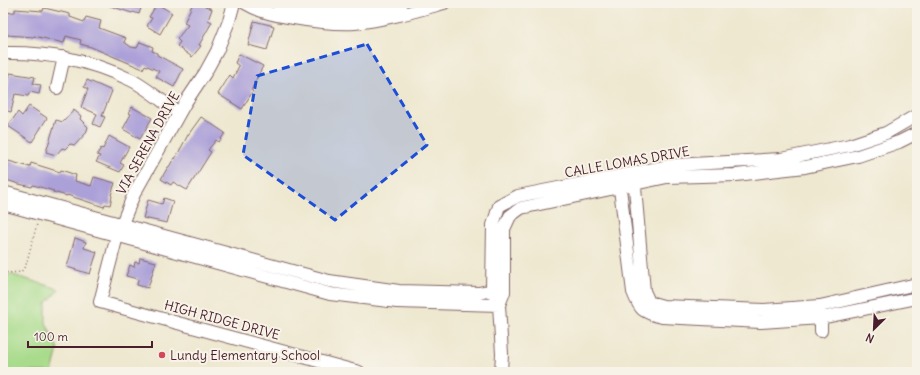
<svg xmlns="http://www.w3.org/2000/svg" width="920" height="375" viewBox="0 0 920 375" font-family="Delius,sans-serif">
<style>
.green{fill:#a8db8b;stroke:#797d5b}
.building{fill:#aca0d8}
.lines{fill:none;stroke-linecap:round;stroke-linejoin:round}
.minor-casing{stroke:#836565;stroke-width:14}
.path{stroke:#836565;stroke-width:1.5;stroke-dasharray:1 3;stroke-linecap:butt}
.minor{stroke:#fff;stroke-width:12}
.marked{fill:#1d4ed8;fill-opacity:0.2;stroke:#1d4ed8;stroke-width:3;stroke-dasharray:8 5;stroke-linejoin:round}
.poi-dot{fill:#d1495b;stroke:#f7f3e8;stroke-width:1.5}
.labels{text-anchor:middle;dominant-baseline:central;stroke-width:4;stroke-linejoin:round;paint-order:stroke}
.street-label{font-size:13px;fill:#4a1f2b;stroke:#f7f3e8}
.poi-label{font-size:13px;fill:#4a1f2b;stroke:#f7f3e8;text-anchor:start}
</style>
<rect width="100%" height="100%" fill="#f7f3e8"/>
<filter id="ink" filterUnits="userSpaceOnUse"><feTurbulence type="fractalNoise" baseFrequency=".025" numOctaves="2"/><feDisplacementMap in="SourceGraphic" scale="8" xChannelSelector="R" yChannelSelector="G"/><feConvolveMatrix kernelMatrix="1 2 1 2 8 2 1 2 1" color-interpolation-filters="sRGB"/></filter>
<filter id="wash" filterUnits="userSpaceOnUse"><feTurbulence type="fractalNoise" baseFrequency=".012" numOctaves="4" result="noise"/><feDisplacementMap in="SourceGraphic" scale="16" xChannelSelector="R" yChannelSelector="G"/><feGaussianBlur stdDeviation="0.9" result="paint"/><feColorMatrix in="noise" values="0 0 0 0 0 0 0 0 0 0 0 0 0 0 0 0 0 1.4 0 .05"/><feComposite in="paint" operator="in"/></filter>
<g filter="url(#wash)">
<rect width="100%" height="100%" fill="#eee8d0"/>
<path class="green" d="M3,272L59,289L46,304V323L58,349L52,372H3Z"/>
<g id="blocks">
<path class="building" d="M104,3H137L142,5L139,14L133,12L132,13L104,4Z
M193,3H198L212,9L208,20L212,22L199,45L201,46L192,57L177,46L180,42L177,39L188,25L184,23Z
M157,4L172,13L160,34L147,26L152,18L149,17Z
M44,8L70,14V17L84,22L86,17L101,21L99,28L126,38L124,42L131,47L137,48L140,42L153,47L152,51L157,53V55L183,69L174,87L156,77L159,71L145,65L143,69L91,47L80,44L81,40L66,36L64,43L34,36V37L7,35L8,34H3V13L15,12V9L43,11Z
M254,21L274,26L267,50L248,45Z
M239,54L263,66L251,90L253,91L242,109L218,94L230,75L233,78L239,66L235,63Z
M10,73L35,77L33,84L41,85L39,94L30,92L28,96L15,94L11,112L4,110Z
M87,80L112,91L102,116L105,117L100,127L93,124L97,114L81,107L88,89L84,87Z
M29,106L47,118L32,142L8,126L18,112L22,116Z
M132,107L152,118L140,139L123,129L131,114L129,113Z
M74,110L81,116L80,119L88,127L86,133L75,145L70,144L65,149L62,148L56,155L46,152L56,120L63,122Z
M201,117L225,133L219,142L216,140L208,150L211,152L187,190L173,182L171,185L161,179L168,167H169L174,158L175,159L188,135Z
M109,136L129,147L120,163L124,165L120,172L96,162L100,156L97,155L101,148L103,149Z
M5,160L30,167L31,163L60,172L61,170L76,175L75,181L91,186L94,177L115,183L111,195L112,196L110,205L105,204L104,207L67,195V196L53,192L54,191L33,185L32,187L19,184L3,179V166Z
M164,198L173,201L167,223L143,218L148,200L162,204Z
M75,238L86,242L84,248L97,252L90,274L67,267Z
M140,258L156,262L148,288L137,285L138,279L126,276L130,265L134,267L135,262L139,263Z"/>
</g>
</g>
<g filter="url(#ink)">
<use href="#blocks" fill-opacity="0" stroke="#836565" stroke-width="1"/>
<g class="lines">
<defs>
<path id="minor" d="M234,3L229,21L217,51L205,73L185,103L134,194L117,236L100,302L359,372
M245,3C258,11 274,15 288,17C310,21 333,24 355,23C385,20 415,11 444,3
M277,3C317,15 361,14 402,3
M3,53C50,52 89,60 131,80C146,87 165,104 179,113
M57,88L64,57
M634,176L644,291L649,302L663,306L764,310L820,306L917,284
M619,181L633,292C640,310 642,312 662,317L761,322L821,318L917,298
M3,192L329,281L399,291L479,293L492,290L499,291
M3,204L330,294L397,302L499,305
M499,305L492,290L493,225L499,206L518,196L674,165L781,159L850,145L886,133L917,115
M821,311V331
M501,372L502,354L499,305L504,292V229L510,216L521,208L667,177L736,175L805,167L858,156L899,142L917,133"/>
</defs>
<use href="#minor" class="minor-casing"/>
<path class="path" d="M3,270L8,273L21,272L26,265L37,224"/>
<use href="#minor" class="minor"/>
</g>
</g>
<path class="marked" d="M367,44L427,145L335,220L243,155L257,76Z"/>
<circle class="poi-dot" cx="162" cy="355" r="4"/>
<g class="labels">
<g class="street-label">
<text transform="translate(148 143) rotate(-61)">VIA SERENA DRIVE</text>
<text transform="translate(627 162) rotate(-10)">CALLE LOMAS DRIVE</text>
<text transform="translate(222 320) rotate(15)">HIGH RIDGE DRIVE</text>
</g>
<g class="poi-label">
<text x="170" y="355">Lundy Elementary School</text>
</g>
</g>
<rect width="920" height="375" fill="none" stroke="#f7f3e8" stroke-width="16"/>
<g transform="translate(874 329) rotate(204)" stroke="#f7f3e8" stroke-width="3" paint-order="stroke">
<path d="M0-3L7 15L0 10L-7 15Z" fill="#4a1f2b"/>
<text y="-6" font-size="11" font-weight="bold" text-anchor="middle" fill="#4a1f2b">N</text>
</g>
<path d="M28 341v6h124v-6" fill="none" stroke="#4a1f2b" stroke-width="2"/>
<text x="34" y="341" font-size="12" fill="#4a1f2b" stroke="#f7f3e8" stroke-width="3" paint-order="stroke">100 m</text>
</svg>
